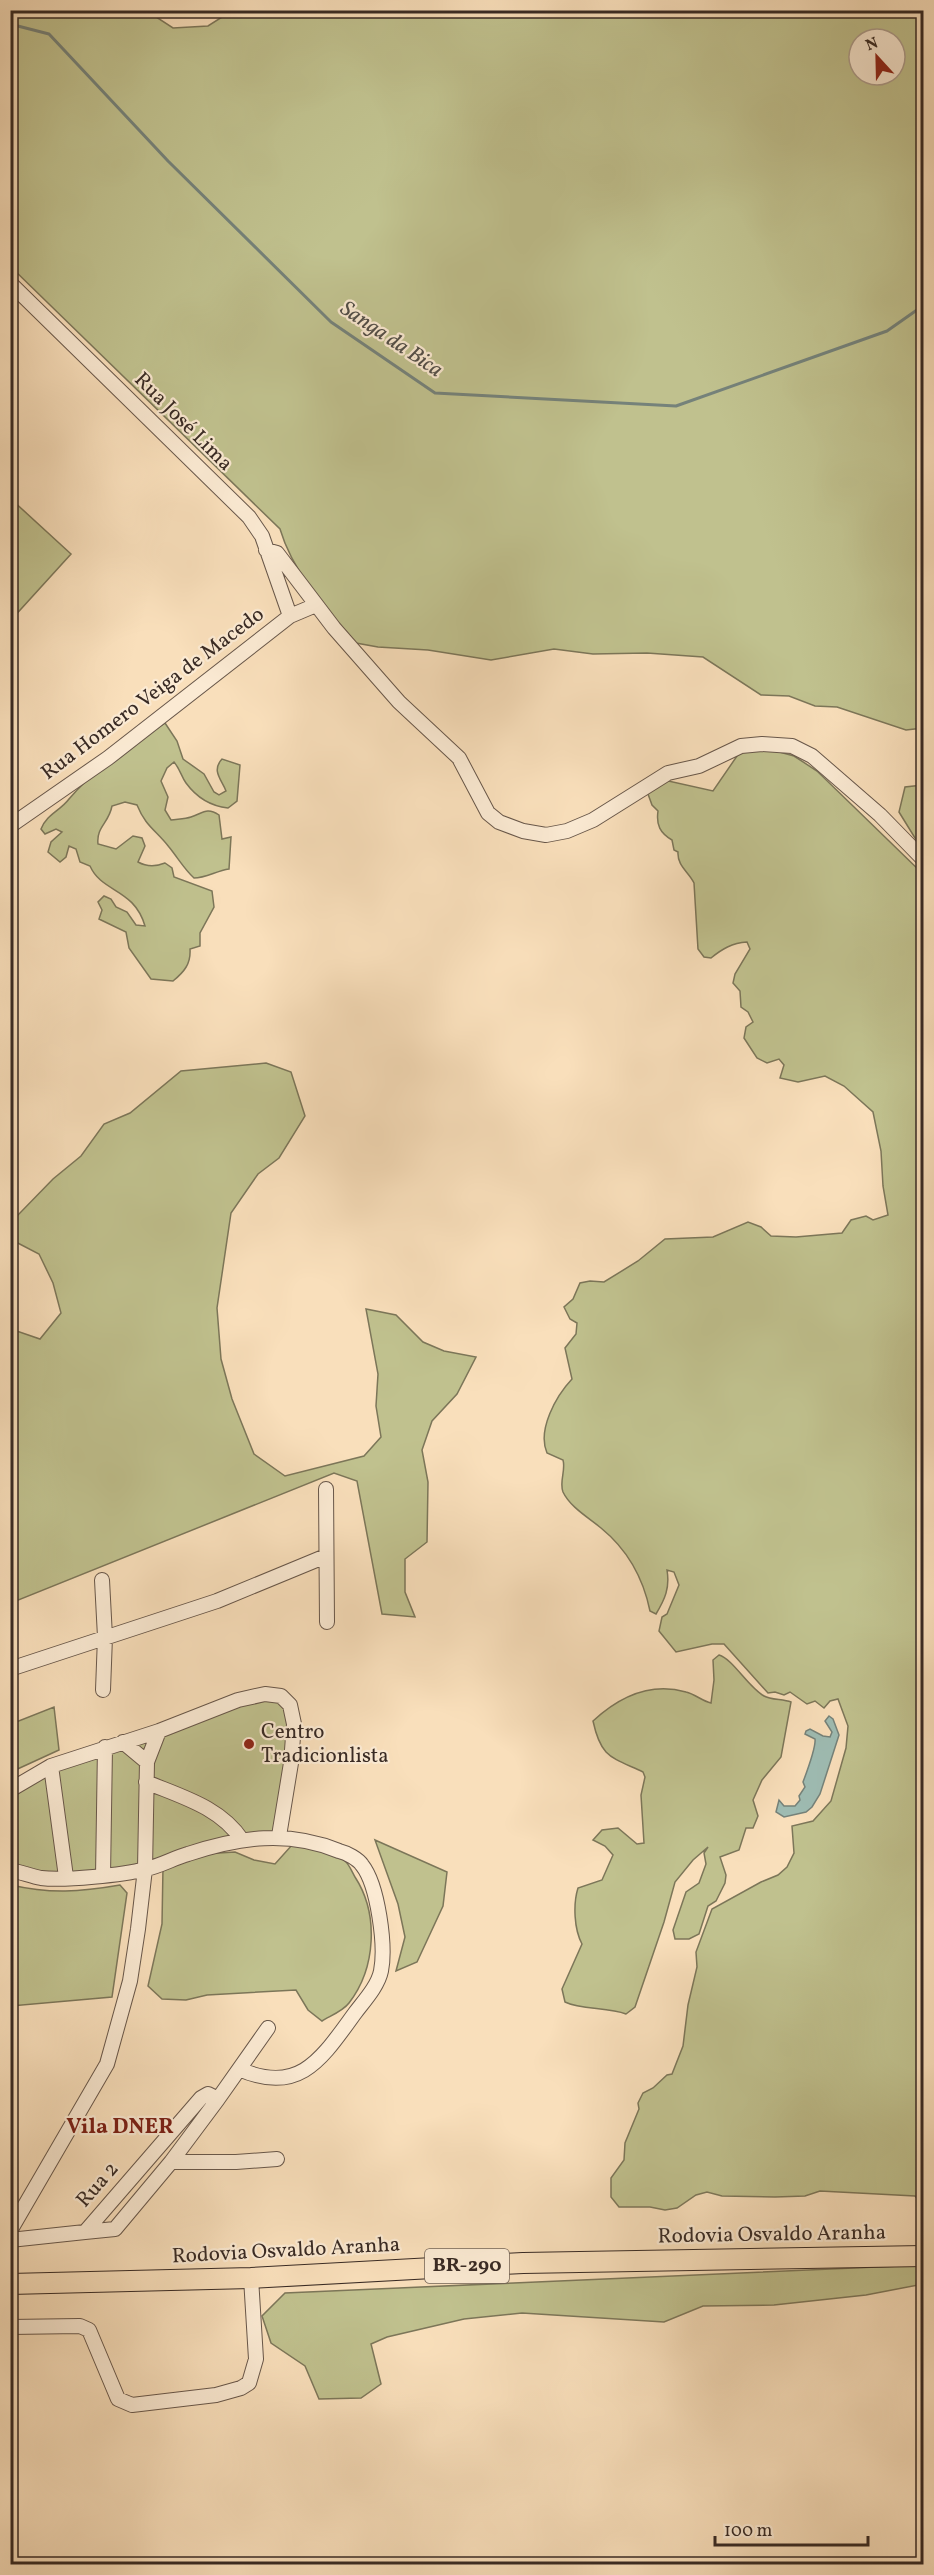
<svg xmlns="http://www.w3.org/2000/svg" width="934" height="2575" viewBox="0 0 934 2575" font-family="Vollkorn,serif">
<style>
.green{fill:#c0c18e;stroke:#7c7659;stroke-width:1.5;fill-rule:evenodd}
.water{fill:#9ebcb3;stroke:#75827a;stroke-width:1.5}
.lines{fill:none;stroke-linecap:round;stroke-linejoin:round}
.stream{stroke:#75827a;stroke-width:3}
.minor-casing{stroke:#68574a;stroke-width:16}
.highway-casing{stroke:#382a24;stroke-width:22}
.minor{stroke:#fbead3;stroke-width:14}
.highway{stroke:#f9dfbb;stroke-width:20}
.poi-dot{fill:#8f2418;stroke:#fbead3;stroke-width:2}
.labels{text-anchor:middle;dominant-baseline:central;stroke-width:4.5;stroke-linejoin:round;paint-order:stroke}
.shield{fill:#fbead3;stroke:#726458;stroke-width:1.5}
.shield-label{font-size:20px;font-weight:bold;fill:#382a24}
.street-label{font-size:21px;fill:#382a24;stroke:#fbead3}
.poi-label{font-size:21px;fill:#382a24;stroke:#fbead3;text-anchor:start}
.water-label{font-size:22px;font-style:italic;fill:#524e48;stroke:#fbead3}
.neighbourhood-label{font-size:22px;font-weight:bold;fill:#7a1f14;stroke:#fbead3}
</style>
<rect width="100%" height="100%" fill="#f9dfbb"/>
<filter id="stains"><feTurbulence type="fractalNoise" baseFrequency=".00333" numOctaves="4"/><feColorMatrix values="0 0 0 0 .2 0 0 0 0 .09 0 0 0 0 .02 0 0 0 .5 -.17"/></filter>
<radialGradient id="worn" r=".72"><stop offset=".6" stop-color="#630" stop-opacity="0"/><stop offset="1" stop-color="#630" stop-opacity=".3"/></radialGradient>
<path class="green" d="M233,10L923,11V728L906,730L837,707L815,706L789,696L761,695L703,657L647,653L593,654L554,649L491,660L428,650L378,647L356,643C326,609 293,573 280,529L11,267L10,11H147L173,28L208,26ZM859,39H895V75H859Z
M11,499L71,554L11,620Z
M165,723L177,741L183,759L204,774L214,792L219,795L226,791C222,780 211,771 222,759L240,765L237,801L228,808C210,806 197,798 186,783C181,776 180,769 174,762L167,768L161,781L168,797L165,810L171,820C177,819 185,819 191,817C203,813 207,807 219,815L222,839L231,837L229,869C216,871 206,878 194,878C184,869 178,858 169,847C156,830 146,827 137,805L125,802L112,806C109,823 96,827 98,844L116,849L133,836L142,838L145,846L138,862C147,867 155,867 165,863L172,868L174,877L212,891L214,907L200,933V946L190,949C191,964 184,972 173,981L151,979L129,948L126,932L99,919L102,910L98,902L104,896L111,899L116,907L127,912L136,925L145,926C134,888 102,893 90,866L80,862L76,849L69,846L66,857L60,862L48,852L51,842L62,832L56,829L45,834L41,829C47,814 60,811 69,799C96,767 131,745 165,723Z
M765,748L794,756L817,771L923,874V2206L915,2196L820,2191L805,2196L775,2197L722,2196L707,2192L696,2195L677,2208L665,2210L650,2207H619L611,2197V2178L624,2160L625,2143L639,2109L638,2103L643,2093L653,2088L667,2075L672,2074L683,2046L688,2005L697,1967L696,1952L712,1909L761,1882L778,1875L787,1867L794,1853L792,1826L813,1821L831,1801L846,1748L848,1726L838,1699L830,1701L824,1708L815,1701L807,1704L790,1692L784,1695L775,1692L768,1693L724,1644H712L676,1652L659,1631L662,1617L667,1614L679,1585L674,1572L667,1570C670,1588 665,1599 656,1614L650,1611C643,1577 628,1550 601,1528C589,1518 570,1507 563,1492C559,1481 566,1471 563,1460L547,1453C537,1430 556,1396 572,1379L565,1348L576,1334L577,1323L570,1319L564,1307L573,1299L580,1283L590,1281L604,1282L638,1261L665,1239L713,1237L748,1222L761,1227L771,1236L796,1237L842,1233L851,1220L866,1216L873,1220L888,1215L883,1186L881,1151L873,1112L844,1086L825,1076L798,1082L780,1078L784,1065L779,1059L767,1063L757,1058L744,1038L746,1027L753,1022L748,1012L741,1007L740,991L733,983L735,974L750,949L747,942C732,943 722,949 711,958L704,957L698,949L694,883C689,872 677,866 678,852L674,850L672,840C660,833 656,825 658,811L652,805L648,794L652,787L664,780L713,791L737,756L743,750Z
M923,785H924L923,846L915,838L899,812L905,787Z
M266,1063L291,1072L305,1116L279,1158L258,1174L231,1213L217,1308L221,1359L232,1399L254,1454L285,1476L364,1456L381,1437L376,1406L378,1374L366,1309L396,1315L423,1342L444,1351L476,1357L457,1394L432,1421L422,1450L428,1482L427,1542L405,1559V1592L415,1617L382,1614L357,1481L334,1473L11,1603V1329L40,1339L61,1313L53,1283L39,1254L12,1240L17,1216L53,1179L81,1156L104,1124L130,1113L181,1071Z
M719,1655C733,1659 748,1687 764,1696C771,1700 783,1699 791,1702L781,1757L762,1780L753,1800L758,1816L753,1828H746L739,1850L720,1857L726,1875L725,1883L716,1901L708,1906L699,1934L689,1939H675L673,1930L686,1892L699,1883L706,1864L704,1853L708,1847L693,1860L675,1882L664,1922L635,2007L626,2014C608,2007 581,2010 565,2002L562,1989L582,1944C574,1929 573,1904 578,1888L602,1880L613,1855L605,1846L593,1840L602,1830L618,1828L637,1844L644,1843L641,1795L645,1777L643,1772C611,1757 601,1758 593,1721C619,1697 651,1682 686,1692C695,1694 702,1701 711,1703L714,1680L713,1660Z
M265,1694L290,1705L279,1836L103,1876L11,1870V1790L51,1766Z
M54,1707L59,1750L11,1772V1724Z
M375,1840L447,1872L443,1906L417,1962L396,1971L405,1937L398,1904Z
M292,1845C308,1848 331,1850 345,1861C349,1864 352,1872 355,1877C379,1914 376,1968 349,2003C343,2011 330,2016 322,2021L308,2010L296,1990L207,1995L186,2000L162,1999L148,1986L162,1924L163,1867L203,1854L235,1852L254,1860L275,1864Z
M11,1885C50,1894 80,1892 120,1885L127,1893L112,1997L11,2006Z
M923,2265V2288L918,2285L866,2295L774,2305L703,2306L664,2322L522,2313L464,2319L387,2337L371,2344L381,2384L361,2398L319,2399L305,2366L271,2343L262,2316L285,2293Z"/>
<path class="water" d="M829,1716L833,1719L839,1735L820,1794L812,1807L806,1812L784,1817L776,1812L779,1800L784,1806H795L800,1800L799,1796L805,1787L803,1782C806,1774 816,1746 815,1739L805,1734L806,1731L810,1729L823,1736L830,1737L832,1732L825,1721Z"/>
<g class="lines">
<path class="stream" d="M10,24L49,34L168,161L331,322L435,393L676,406L887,331L924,305"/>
<defs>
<path id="minor" d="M10,283L249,517L262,536L290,616
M266,550L277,553L334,628L399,702L459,758L488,813L499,822L523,831L546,835L567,831L593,820L668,773L699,766L741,746L762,744L792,746L812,756L880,815L924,860
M10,826L108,758L290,616L316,605
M326,1489L327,1622
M102,1580L105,1637L103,1690
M10,1669L217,1601L326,1556
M123,1742L147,1762
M51,1766L66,1877
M146,1782C182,1797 220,1807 242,1840
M10,1790L51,1766L159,1731L238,1700L265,1694L281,1696L290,1705L294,1724L291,1763L279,1836
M10,1870C21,1872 31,1876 41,1878C64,1881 123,1875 146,1869C160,1866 174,1858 188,1854C240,1837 288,1830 339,1851C347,1853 358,1859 362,1865C378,1885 386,1946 381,1971C378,1986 364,2001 355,2013C322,2058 300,2096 239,2069
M103,1876L105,1747
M171,2162H236L277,2159
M10,2231L107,2064L130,1981L138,1929L145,1869L147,1762L159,1731
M85,2232L115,2229L171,2162L218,2099
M10,2240L85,2232L201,2098L208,2094L218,2099L268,2028
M10,2327L80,2326L89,2330L118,2399L132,2405L216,2395L241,2388L249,2383L256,2359L251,2278"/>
<path id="highway" d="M10,2284L251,2278L523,2263L924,2256"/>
</defs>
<use href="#minor" class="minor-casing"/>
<use href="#highway" class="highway-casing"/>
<use href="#minor" class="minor"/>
<use href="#highway" class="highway"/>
</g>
<circle class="poi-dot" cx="249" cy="1744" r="6"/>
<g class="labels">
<rect class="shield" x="425" y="2249" width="84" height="34" rx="4.5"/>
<g class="shield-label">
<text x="467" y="2266">BR-290</text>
</g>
<g class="street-label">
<text transform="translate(183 422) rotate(45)">Rua José Lima</text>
<text transform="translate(153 694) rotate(-37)">Rua Homero Veiga de Macedo</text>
<text transform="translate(98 2185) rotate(-49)">Rua 2</text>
<text transform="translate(772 2235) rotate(-1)">Rodovia Osvaldo Aranha</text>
<text transform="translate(286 2251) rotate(-3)">Rodovia Osvaldo Aranha</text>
</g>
<g class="poi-label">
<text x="261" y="1732">Centro<tspan x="261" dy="24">Tradicionlista</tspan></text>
</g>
<g class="water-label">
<text transform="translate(391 340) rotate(34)">Sanga da Bica</text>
</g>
<g class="neighbourhood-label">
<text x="120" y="2127">Vila DNER</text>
</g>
</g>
<rect width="934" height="2575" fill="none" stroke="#f9dfbb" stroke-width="36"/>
<rect x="12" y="12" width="910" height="2551" fill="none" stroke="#382a24" stroke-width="3"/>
<rect x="18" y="18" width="898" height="2539" fill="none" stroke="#382a24" stroke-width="1.5"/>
<g transform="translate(877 57) rotate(338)"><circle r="28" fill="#fbead3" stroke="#ad9d8d" stroke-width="1.5"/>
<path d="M0-4.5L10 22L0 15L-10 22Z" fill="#8f2418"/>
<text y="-9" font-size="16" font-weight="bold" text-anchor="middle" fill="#382a24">N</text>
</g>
<path d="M715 2536v9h153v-9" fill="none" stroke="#382a24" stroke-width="3"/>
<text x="724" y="2536" font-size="18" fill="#382a24" stroke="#fbead3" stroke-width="4.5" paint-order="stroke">100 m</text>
<rect width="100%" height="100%" filter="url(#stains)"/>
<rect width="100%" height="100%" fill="url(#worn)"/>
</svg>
